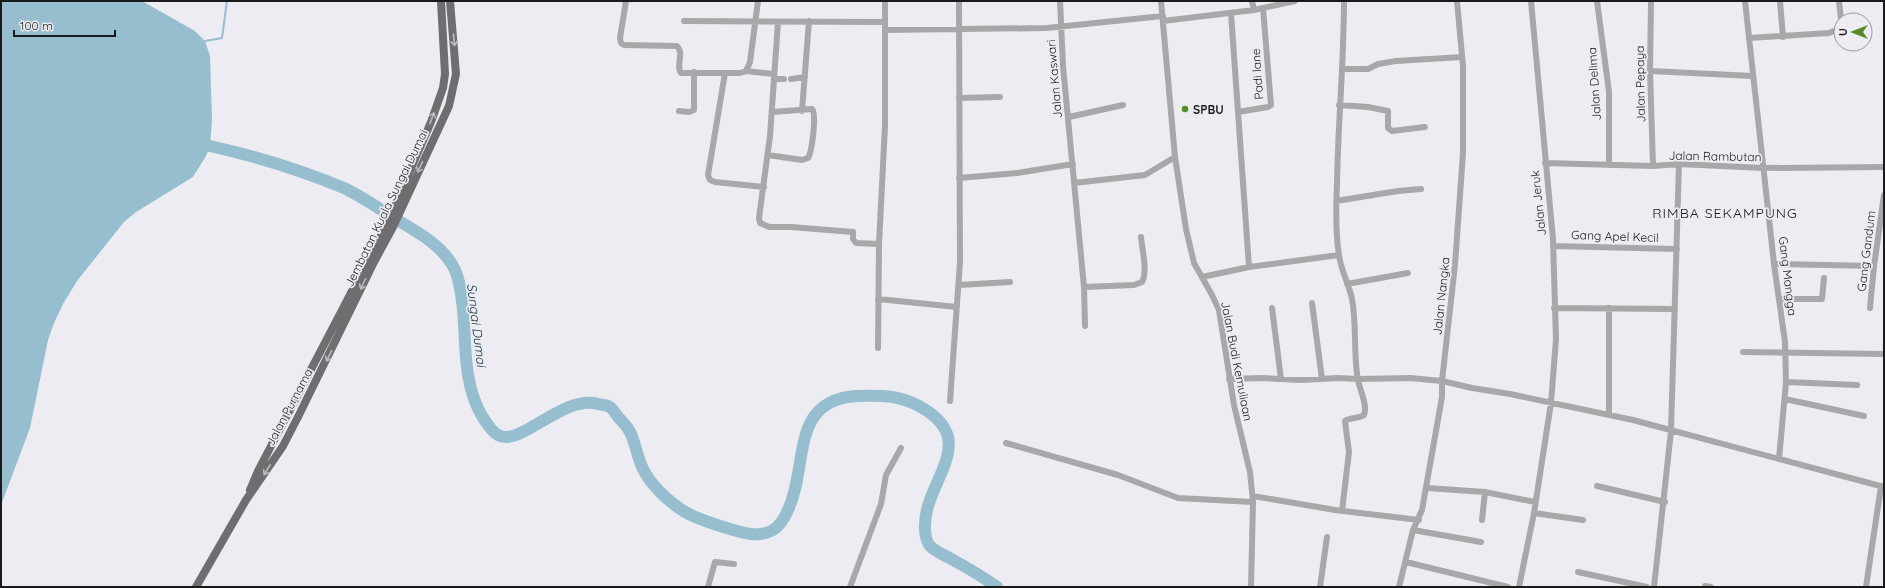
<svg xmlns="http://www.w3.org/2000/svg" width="1885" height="588" viewBox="0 0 1885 588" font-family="Quicksand,sans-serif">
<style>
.water{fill:#97becf}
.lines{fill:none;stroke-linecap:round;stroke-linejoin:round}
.stream{stroke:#97becf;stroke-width:2}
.river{stroke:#97becf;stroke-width:12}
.minor{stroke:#a9a7a9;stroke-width:6}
.major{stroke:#706d71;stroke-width:8}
.oneway{stroke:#bab9be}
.poi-dot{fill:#568d28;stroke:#ececf2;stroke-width:1.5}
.labels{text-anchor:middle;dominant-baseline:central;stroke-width:3.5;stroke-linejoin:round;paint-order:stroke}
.street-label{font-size:12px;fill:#1a1a1c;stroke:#ececf2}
.poi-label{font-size:12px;font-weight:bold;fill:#1a1a1c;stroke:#ececf2;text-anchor:start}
.water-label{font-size:13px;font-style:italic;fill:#103441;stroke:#ececf2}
.quarter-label{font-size:14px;letter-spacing:1px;fill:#1a1a1c;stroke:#ececf2}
</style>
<rect width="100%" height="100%" fill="#ececf2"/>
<path class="water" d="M1,1H142L195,31L205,41L210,56L212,120L210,146L206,156L193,177L136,212L124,222L77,281L63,304L54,323L48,340L30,428L1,505Z"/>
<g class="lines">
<path class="stream" d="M205,41L222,38L227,1"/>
<path class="river" d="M210,146C255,156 301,170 344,188C363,197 381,210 399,221C419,233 441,245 453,266C460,278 461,295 463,309C466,344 463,384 482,416C486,422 491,431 498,435C520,448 563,394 598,404C602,405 607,405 610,407C614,410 616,414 618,417C623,422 627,426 630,432C636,444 637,457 643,469C650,484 668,501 682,510C695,519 715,524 730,529C743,533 760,538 773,530C780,526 785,517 788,510C809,465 789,400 857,396C880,395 899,395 919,406C984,441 922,482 925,529C925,535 927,543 931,547C936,552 947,556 953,560C968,568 983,577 997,587"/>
<path class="minor" d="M626,1L620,38L621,43L624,45L677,46C685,54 675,65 681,73H740L746,71L750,62L758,1
M1060,1L1063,66L1084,287L1085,326
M1161,1L1175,157L1186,229L1194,263L1212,295L1219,310L1234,405L1250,472L1253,502L1251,587
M1252,1L1254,10
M1597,1L1609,92V165
M1651,1L1650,71L1653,166
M1745,1L1774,264L1785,342L1786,382L1779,459
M1780,1L1783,37
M1839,1L1841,20
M1231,13L1249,267
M684,21L885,22
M1163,21L1254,10L1295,1
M778,22L770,136L759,218L760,223L769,227H791L853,232V239L856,243L879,244
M885,30L1047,28L1163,16
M1749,38L1829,33L1837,30L1841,26
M1342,69H1368L1378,64L1396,61L1462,57
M746,71L774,74
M1650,71L1753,76
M725,73L708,175L710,180L715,182L764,187
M774,79H784
M791,79L805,77
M959,98L1000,97
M1339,105L1368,107L1388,111V128L1392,131L1425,127
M679,111L689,112L694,110V72
M802,111L809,21
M1238,112L1268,107L1271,105L1263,8
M1069,117L1123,105
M768,155L802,160L808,158C812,152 817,113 812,109L772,112
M1545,163L1653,166L1679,164L1763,168L1884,167
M959,178L1017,173L1073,164
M1074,183L1145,175L1175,157
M1336,201L1398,191L1421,189
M1553,246L1677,249
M1774,264L1874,266
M1202,277L1249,267L1339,255
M1347,284L1408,273
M959,285L1010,282
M1084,287L1134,285L1142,282C1148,271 1142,250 1141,237
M878,299L957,307
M1780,299H1822L1824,278
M1312,303L1322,379
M1272,308L1281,379
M1554,308L1675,309
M1870,308L1874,266L1884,195
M878,348L879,244L885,126V1
M1743,352L1884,354
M1229,379L1261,378L1301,380L1338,378L1358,379L1410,378L1442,381L1472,388L1510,394L1633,420L1884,487
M1786,382L1857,385
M1785,399L1864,416
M950,401L960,262L959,1
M1609,414V308
M1006,443L1118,475L1178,498L1253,502
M1597,486L1665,502
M1427,488L1485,492L1535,502
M1253,496L1335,510L1419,520
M1342,511L1349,452L1345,421C1351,417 1358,419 1364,415C1368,406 1360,390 1358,380C1353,354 1357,325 1352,299C1349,284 1341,271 1339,255C1335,232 1336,206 1337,183C1338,122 1344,62 1344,1
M1534,513L1583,520
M1482,520L1485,492
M1413,530L1481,542
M1406,562L1508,587
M1578,572L1647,587
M1705,586L1711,587
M708,587L715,562L734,564
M850,587L881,504L886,475L901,448
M1320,587L1327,537
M1399,587L1413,530L1422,510L1442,397V381L1455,265L1463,153V66L1457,1
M1519,587L1534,513L1551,403L1556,339L1553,239L1531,1
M1654,587L1671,431L1679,164
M1866,587L1881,486"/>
<path class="major" d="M250,490L258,471L387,224L431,122L443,88L445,74L441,1
M196,587L246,500L283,446L298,417L374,262L393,227L449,106L456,74L450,1"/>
</g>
<defs><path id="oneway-shaft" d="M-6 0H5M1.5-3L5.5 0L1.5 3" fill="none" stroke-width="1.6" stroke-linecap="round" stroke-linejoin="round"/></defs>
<g class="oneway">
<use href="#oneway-shaft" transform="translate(454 40) rotate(85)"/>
<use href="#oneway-shaft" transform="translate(432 118) rotate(-70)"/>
<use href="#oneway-shaft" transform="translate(420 167) rotate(115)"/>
<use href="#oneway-shaft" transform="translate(363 284) rotate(116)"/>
<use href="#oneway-shaft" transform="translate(329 356) rotate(116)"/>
<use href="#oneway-shaft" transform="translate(267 470) rotate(122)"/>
</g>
<circle class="poi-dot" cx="1185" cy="109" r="4"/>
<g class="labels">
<g class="street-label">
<text transform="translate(1257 74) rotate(-94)">Padi lane</text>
<text transform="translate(1054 79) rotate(-95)">Jalan Kaswari</text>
<text transform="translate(1594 84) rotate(-94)">Jalan Delima</text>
<text transform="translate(1640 84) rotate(-91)">Jalan Pepaya</text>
<text transform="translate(1715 156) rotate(1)">Jalan Rambutan</text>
<text transform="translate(1538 203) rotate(-96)">Jalan Jeruk</text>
<text transform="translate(386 208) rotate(-64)">Jembatan Kuala Sungai Dumai</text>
<text transform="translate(1615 236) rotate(2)">Gang Apel Kecil</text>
<text transform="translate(1866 251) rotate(-83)">Gang Gandum</text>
<text transform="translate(1788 276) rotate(83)">Gang Mangga</text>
<text transform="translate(1441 296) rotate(-84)">Jalan Nangka</text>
<text transform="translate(1237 361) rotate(79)">Jalan Budi Kemuliaan</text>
<text transform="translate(289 407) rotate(-62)">Jalan Purnama</text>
</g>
<g class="poi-label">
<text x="1193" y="109">SPBU</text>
</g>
<g class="water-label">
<text transform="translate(477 325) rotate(83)">Sungai Dumai</text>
</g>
<g class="quarter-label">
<text x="1725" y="213">RIMBA SEKAMPUNG</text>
</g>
</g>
<rect width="1885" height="588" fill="none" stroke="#1a1a1c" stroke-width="4"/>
<g transform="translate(1853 32) rotate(270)"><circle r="19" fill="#ececf2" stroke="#98989c"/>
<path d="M0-3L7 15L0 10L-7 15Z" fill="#568d28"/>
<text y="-6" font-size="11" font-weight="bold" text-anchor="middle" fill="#1a1a1c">U</text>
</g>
<path d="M14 30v6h101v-6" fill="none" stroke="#1a1a1c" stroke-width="2"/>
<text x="20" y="30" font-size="12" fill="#1a1a1c" stroke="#ececf2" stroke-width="3" paint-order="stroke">100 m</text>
</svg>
